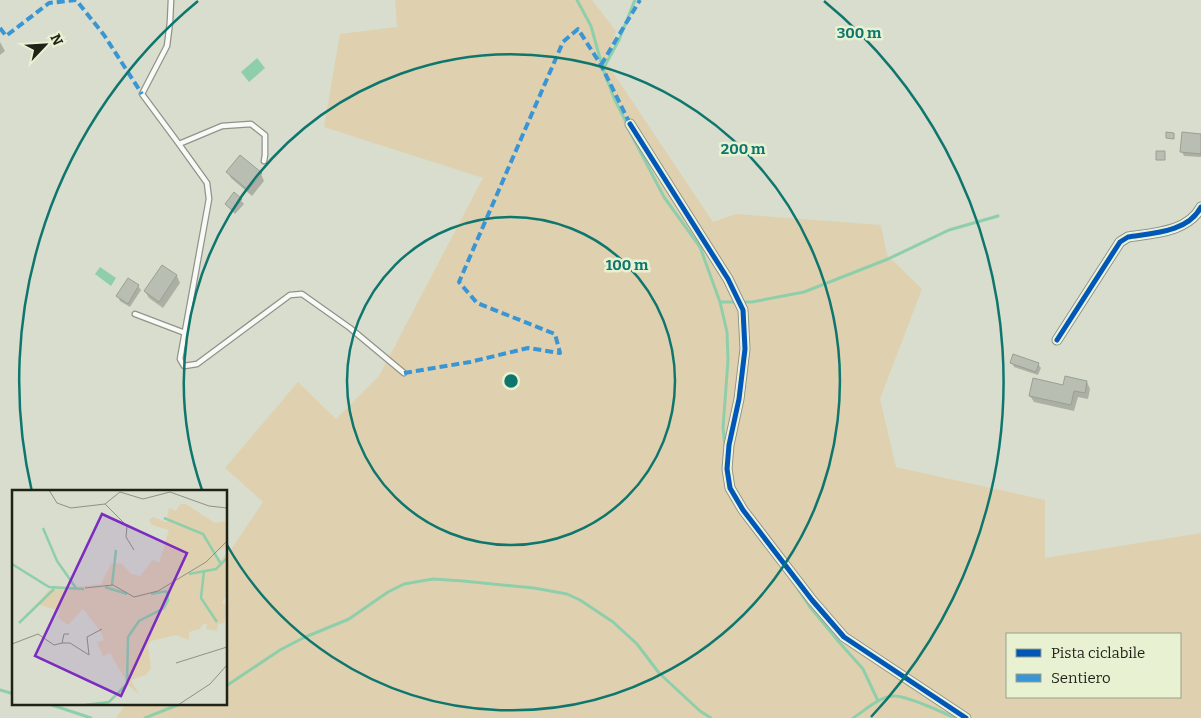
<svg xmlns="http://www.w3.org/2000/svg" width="1201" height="718" viewBox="0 0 1201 718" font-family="Bitter,serif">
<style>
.green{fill:#dfd1af;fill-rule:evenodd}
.water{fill:#8fceab}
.shadow{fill:#0003}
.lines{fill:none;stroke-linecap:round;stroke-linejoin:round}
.stream{stroke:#8fceab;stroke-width:3}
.building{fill:#b8beb2;stroke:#999f93}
.lane-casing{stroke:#909488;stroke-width:7}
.street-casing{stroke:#909488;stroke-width:11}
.lane{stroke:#f9faf8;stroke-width:4.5}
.street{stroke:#f9faf8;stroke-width:9}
.quiet{stroke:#3a95d4;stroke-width:4;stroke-dasharray:8 4;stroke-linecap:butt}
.cycleway-casing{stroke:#e8f2d3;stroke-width:8}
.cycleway{stroke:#0057b8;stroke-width:5}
.ring{fill:none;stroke:#0f766e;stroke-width:2.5}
.inset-river{fill:none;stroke:#8fceab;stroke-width:2.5}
.inset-road{fill:none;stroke:#8e9284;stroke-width:1}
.view{fill:#7b2cbf;fill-opacity:0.15;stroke:#7b2cbf;stroke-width:2.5}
.inset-edge{fill:none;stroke:#1f2217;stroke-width:2.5}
.centre{fill:#0f766e;stroke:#e8f2d3;stroke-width:2.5}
.ring-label{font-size:15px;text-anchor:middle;font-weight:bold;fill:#0f766e;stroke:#e8f2d3;stroke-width:5;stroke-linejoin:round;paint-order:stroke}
</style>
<rect width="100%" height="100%" fill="#d8ddcd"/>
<path class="green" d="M395,0H592L616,31L606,62L713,222L736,214L881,225L887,255L922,289L880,399L896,467L1045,500V558L1201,533V718H116L126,704H226V557L263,502L225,468L298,382L336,419L379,376L483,178L324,127L340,34L397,27ZM1007,634H1180V697H1007Z"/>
<path class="water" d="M257,58L265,68L249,82L241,72Z
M100,267L116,278L111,286L95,274Z"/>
<path class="shadow" d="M0,42L5,51L0,55Z
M1201,135V157L1184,156L1182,152Z
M228,172L261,174L264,181L252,196L231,178Z
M235,194L244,204L235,214L226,204Z
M162,266L177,276L180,283L163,308L149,298L145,291Z
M138,286L141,290L130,307L120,301L118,297Z
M1012,363L1038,364L1041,368L1038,375L1014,367Z
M1087,382L1090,389L1088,399L1078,397L1074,411L1034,402L1030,396L1064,386Z"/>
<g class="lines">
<path class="stream" d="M577,0L591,26L603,69L614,98L628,126
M603,69L619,40L635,0
M630,132L664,197L700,247L720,302L727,332L728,360L723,428L725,446
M720,302H752L804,292L888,259L949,230L998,216
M792,580L810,607L839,642L863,669L878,701
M226,686L280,650L303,638L349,619L388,592L404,584L433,579L463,581L534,588L567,594L580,600L613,622L637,644L659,673L700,711L711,718
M0,690L14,694
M49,704L91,718
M145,718L180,704
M853,718C866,710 879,696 895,696C906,696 943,712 954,718"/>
</g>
<path class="building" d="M1166,132L1174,133V139L1166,138Z
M1182,132L1201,134V154L1180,152Z
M1156,151H1165V160H1156Z
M240,155L262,173L248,190L226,172Z
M234,192L242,199L233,211L225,204Z
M162,265L177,275L159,302L144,291Z
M128,278L139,285L128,304L116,296Z
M1013,354L1039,363L1036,372L1010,363Z
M1065,376L1087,381L1085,393L1074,391L1071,405L1029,396L1033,378L1063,385Z"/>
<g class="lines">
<defs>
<path id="lane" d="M171,0L170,22L167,46L142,94L179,144L222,126L251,124L265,135V155L264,161
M179,144L207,183L209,199L180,359L184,366L197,364L290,295L302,294L350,328L404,373
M135,314L185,333"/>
<path id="street" d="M630,124L728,279L743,310L745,349L739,399L729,445L727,469L730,488L743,510L812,600L844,637L966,718
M1057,340L1120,242L1128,237C1154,233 1188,232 1201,207"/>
</defs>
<use href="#lane" class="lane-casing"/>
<use href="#street" class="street-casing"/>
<use href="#lane" class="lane"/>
<use href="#street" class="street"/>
<path class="quiet" d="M0,28L6,36L49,3L76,0L104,35L142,94
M601,65L640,0
M404,373L470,362L528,348L560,353L555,334L477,303L459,282L563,42L578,29L601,65L632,128"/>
<defs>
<path id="cycleway" d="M630,124L728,279L743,310L745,349L739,399L729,445L727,469L730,488L743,510L812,600L844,637L966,718
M1057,340L1120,242L1128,237C1154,233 1188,232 1201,207"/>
</defs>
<use href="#cycleway" class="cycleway-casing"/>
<use href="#cycleway" class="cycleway"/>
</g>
<g class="ring">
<circle cx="511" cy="381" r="164"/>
<path d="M202 490A328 328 0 1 1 227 545"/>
<path d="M32 492A492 492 0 0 1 198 1M824 1A492 492 0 0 1 871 717"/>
</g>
<g transform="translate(12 490)">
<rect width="215" height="215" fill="#d8ddcd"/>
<path d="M168,14H174L203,33L215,31V56L205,62L204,67L209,70L215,62V104L210,113L215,115V121L212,133L206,134L205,141L194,139L195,134H191L188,139L177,142V150L164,145L139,151L136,155L139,178L134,185L119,190L127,204L117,196L98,163L91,166L85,152L92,150L89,142L71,119L56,135L46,128L48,121L25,114L37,100L89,94L99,74L109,73L119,84L128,86L141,70L147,73L157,40L140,35L137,30L141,27L154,32L159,30L155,27L157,18L164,21Z" fill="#dfd1af"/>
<path class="inset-river" d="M152,28L191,44L209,74M31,38L45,71L64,98M0,74L37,97L72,99M192,81L189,108L205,132M177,84L204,79L215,68M100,95L104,60M93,97L115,104M139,104L155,101M7,133L42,99M73,215L97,212L115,194L116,147L127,131L152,118L156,110L155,101"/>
<path class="inset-road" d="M37,0L45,13L59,18L93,14L108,2L131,9L158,2L197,16L215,18M93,14L115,36L114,47L122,60M73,98L101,95L122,107L146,101L194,72L215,51M50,153H58L77,165L75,147L90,139M0,154L26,144L42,155L50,153L52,144H57M164,173L215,157M166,215L198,194L215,175"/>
<path class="view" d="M90,24L175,63L109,206L23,166Z"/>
<rect width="215" height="215" class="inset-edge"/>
</g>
<circle cx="511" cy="381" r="8" class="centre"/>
<g class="ring-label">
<text x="859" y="38">300 m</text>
<text x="743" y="154">200 m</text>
<text x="627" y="270">100 m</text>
</g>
<rect x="1006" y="633" width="175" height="65" fill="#e8f2d3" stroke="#989f88"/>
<rect x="1016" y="649" width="25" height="8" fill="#0057b8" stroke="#989f88"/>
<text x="1051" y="658" font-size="15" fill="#1f2217">Pista ciclabile</text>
<rect x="1016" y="674" width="25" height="8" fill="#3a95d4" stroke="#989f88"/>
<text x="1051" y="683" font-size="15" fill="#1f2217">Sentiero</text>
<g transform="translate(45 45) rotate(65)" stroke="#e8f2d3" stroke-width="4" paint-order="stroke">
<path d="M0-4L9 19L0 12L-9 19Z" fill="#1f2217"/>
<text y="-8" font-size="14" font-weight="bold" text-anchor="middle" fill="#1f2217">N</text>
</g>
</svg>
